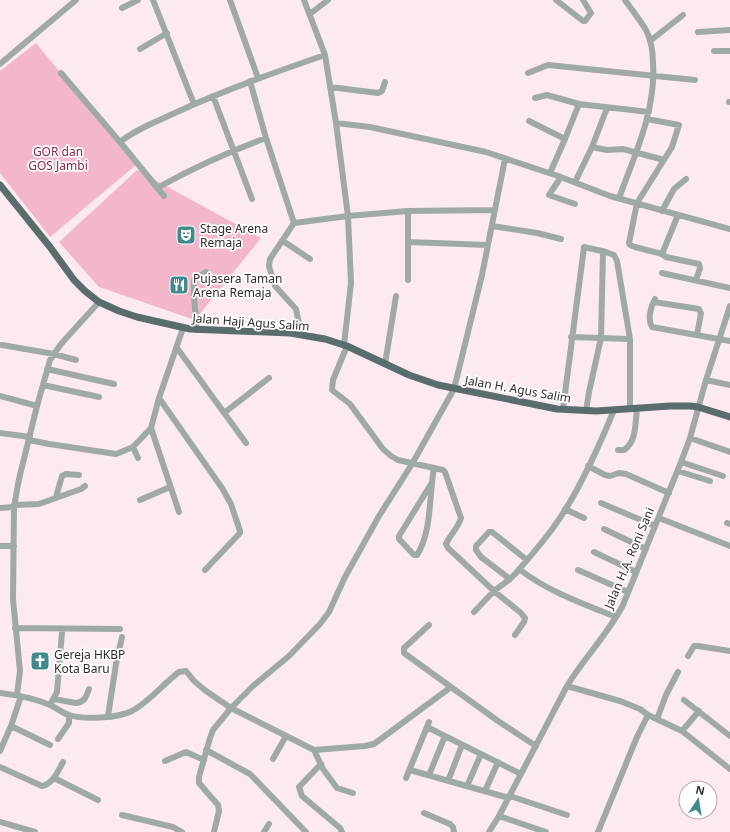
<svg xmlns="http://www.w3.org/2000/svg" width="730" height="832" viewBox="0 0 730 832" font-family="'Noto Sans',sans-serif">
<style>
.green{fill:#f3b7cb}
.lines{fill:none;stroke-linecap:round;stroke-linejoin:round}
.minor{stroke:#9ea9a8;stroke-width:6}
.major{stroke:#5a6d6d;stroke-width:7}
.labels{text-anchor:middle;dominant-baseline:central;stroke-width:3.5;stroke-linejoin:round;paint-order:stroke}
.park-label{font-size:12px;fill:#84284f;stroke:#fff}
.poi-label{font-size:12px;fill:#332b2d;stroke:#fff;text-anchor:start}
.street-label{font-size:12px;fill:#332b2d;stroke:#fff}
</style>
<rect width="100%" height="100%" fill="#fdeaf0"/>
<path class="green" d="M36,43L136,165L50,237L0,173V71Z
M137,170L261,238L195,320L99,287L59,242Z"/>
<g class="lines">
<path class="minor" d="M153,0L194,104
M230,0L258,78
M304,0L325,55L336,123L348,216L351,283L344,345
M556,0L583,21H585L591,13L583,0
M122,8L138,0
M310,14L328,0
M698,32L730,30
M650,41L683,15
M140,49L167,33
M714,51H730
M0,64L76,0
M61,73L120,142L164,196
M528,73L548,65L695,80
M250,81L266,138L294,223L270,259L269,266L275,286L296,309L299,324V333
M330,87L378,93L382,91L385,82
M213,96L252,199
M535,98L547,95L579,104L649,112
M729,102H730
M647,119L679,125L672,147L637,203L629,243L630,245L635,247L662,254
M529,121L565,139
M336,123L370,127L486,152L558,176L610,196L730,229
M120,142C136,129 158,121 177,112C225,90 275,72 325,55
M592,147L607,150L623,149L664,160
M550,173L565,139L579,104
M561,177L549,195L575,204
M575,182L592,147L607,108
M157,188C193,168 228,152 266,138
M619,198C635,154 656,111 653,63C653,52 651,40 646,30C640,20 632,10 625,0
M662,211L674,189L686,179
M678,215L662,254L666,257L699,264L700,268L696,280
M294,223L348,216L408,211L495,210
M492,226L537,233L561,239
M283,241L310,259
M408,242L488,245
M662,273L730,288
M408,280V211
M655,299C651,306 647,319 652,327L730,341
M654,302L699,309L701,313L697,335
M197,330L194,297V282L195,279L206,272
M571,337L630,339
M2,345L54,354L76,360
M347,346L333,380L332,390L350,404L383,449L391,456L398,460L434,468C429,495 432,532 417,555H414L399,539V536L431,484
M177,348L246,443
M385,364L396,296
M47,369L114,384
M706,380L730,385
M43,385L99,397
M0,396L37,406
M159,398L222,488L231,504L240,531V533L205,570
M563,409L584,247L606,252L614,255L617,261L630,339V409
M586,411L589,392L601,338L603,251
M224,413L269,378
M151,428L179,512
M0,433L30,437
M690,438L730,452
M29,440L49,444L116,454L133,447L151,428L159,398L183,328
M133,447L138,458
M618,450H624C637,441 635,423 637,409
M681,462L723,476
M588,466L605,475L610,476L619,473L626,474L669,493
M434,468L443,470L445,472L461,518C458,528 450,535 446,544L448,548L494,591L521,613L525,618L524,622L515,635
M678,471L710,481
M56,497L62,476L66,474L79,475
M140,500L170,487
M601,503L655,526
M14,505L39,504L81,489L85,486
M0,508L14,507
M565,509L584,518
M659,518L730,546
M727,523L730,524
M604,529L646,549
M0,546H14
M594,552L636,572
M519,569C547,591 583,604 616,617
M578,570L628,592
M510,579L481,557L476,550V546L489,532H492L527,560
M474,612L494,591L510,579L516,573C529,558 542,543 553,528C578,494 598,449 614,410
M429,625L404,648V653L498,721L536,746
M15,628L120,629
M688,656L694,646H698L730,651
M567,686L620,701L640,709L648,715L682,731L730,769
M0,693C17,695 34,698 50,705C57,708 62,713 69,715C84,720 118,718 132,711C150,701 163,684 179,672L186,671L194,681L206,691L231,708L314,750L365,746L374,744L451,687
M17,694L20,671L13,599L14,507L19,479L37,406L50,360L61,344L99,302
M54,699L76,703C85,702 86,697 89,689
M684,700L730,736
M50,705L57,692L62,632
M108,716L116,664L122,637
M657,719L666,695L678,672
M11,726L50,745
M427,727L521,774
M682,731L699,711
M58,739L69,723V715
M206,750L250,774L306,832
M314,750L323,769L337,788L353,793
M0,751L11,726L21,696
M273,759L286,736
M165,761L186,752L204,760
M321,764L299,787L302,796L340,828L342,832
M0,767L42,786C53,784 58,771 63,762
M410,770L509,798
M429,775L445,736
M54,778L98,800
M406,778L429,722
M448,781L462,745
M467,786L481,754
M485,791L498,762
M510,796L567,815
M424,813L450,824L453,827L454,832
M122,815L173,827L182,832
M499,816L546,832
M0,822L35,832
M214,832L219,811L218,805L199,783V777L210,738L213,730L231,708L253,686L289,656L320,624L329,612L345,577L379,516L412,464L454,389L482,275L505,159
M264,832L269,824
M489,832L499,816L567,686C584,658 608,634 623,605L681,462L690,438L706,380L730,306
M598,832L637,737L648,715"/>
<path class="major" d="M0,185L50,247L74,280L85,291L99,302L119,311L137,317L190,329L290,333L325,339L347,346L409,375L438,385L557,409L596,411L670,406H690L698,407L730,417"/>
</g>
<defs>
<symbol id="theatre-square" viewBox="-11 -11 22 22"><rect x="-9" y="-9" width="18" height="18" rx="4" fill="#41898a" stroke="#fff"/><path d="M-5-5.5Q0-4 5-5.5V0Q5 5 0 6Q-5 5-5 0ZM-3.3-2.5H-1v1.5H-3.3ZM1-2.5H3.3v1.5H1ZM-2.8 1Q0 5.5 2.8 1Z" fill="#fff"/></symbol>
<symbol id="restaurant-square" viewBox="-11 -11 22 22"><rect x="-9" y="-9" width="18" height="18" rx="4" fill="#41898a" stroke="#fff"/><path d="M-5-6h1v4h1v-4h1v4h1v-4h1v5L-1.5 .5V6h-2V.5L-5-1ZM5-6V6H3V1.5H1.5Q1.5-4 5-6Z" fill="#fff"/></symbol>
<symbol id="church-square" viewBox="-11 -11 22 22"><rect x="-9" y="-9" width="18" height="18" rx="4" fill="#41898a" stroke="#fff"/><path d="M-1.2-6h2.4v3.5h3.3v2.4h-3.3V6h-2.4V-.1h-3.3v-2.4h3.3Z" fill="#fff"/></symbol>
</defs>
<g fill-rule="evenodd">
<use href="#theatre-square" x="175" y="224" width="22" height="22"/>
<use href="#restaurant-square" x="168" y="274" width="22" height="22"/>
<use href="#church-square" x="29" y="650" width="22" height="22"/>
</g>
<g class="labels">
<g class="park-label">
<text x="58" y="151">GOR dan<tspan x="58" dy="14">GOS Jambi</tspan></text>
</g>
<g class="poi-label">
<text x="200" y="228">Stage Arena<tspan x="200" dy="14">Remaja</tspan></text>
<text x="193" y="278">Pujasera Taman<tspan x="193" dy="14">Arena Remaja</tspan></text>
<text x="54" y="654">Gereja HKBP<tspan x="54" dy="14">Kota Baru</tspan></text>
</g>
<g class="street-label">
<text transform="translate(251 322) rotate(4)">Jalan Haji Agus Salim</text>
<text transform="translate(518 389) rotate(10)">Jalan H. Agus Salim</text>
<text transform="translate(629 558) rotate(-67)">Jalan H.A. Roni Sani</text>
</g>
</g>
<g transform="translate(698 800) rotate(12)"><circle r="19" fill="#ffffff" stroke="#adaaab"/>
<path d="M0-3L7 15L0 10L-7 15Z" fill="#41898a"/>
<text y="-6" font-size="11" font-weight="bold" text-anchor="middle" fill="#332b2d">N</text>
</g>
</svg>
